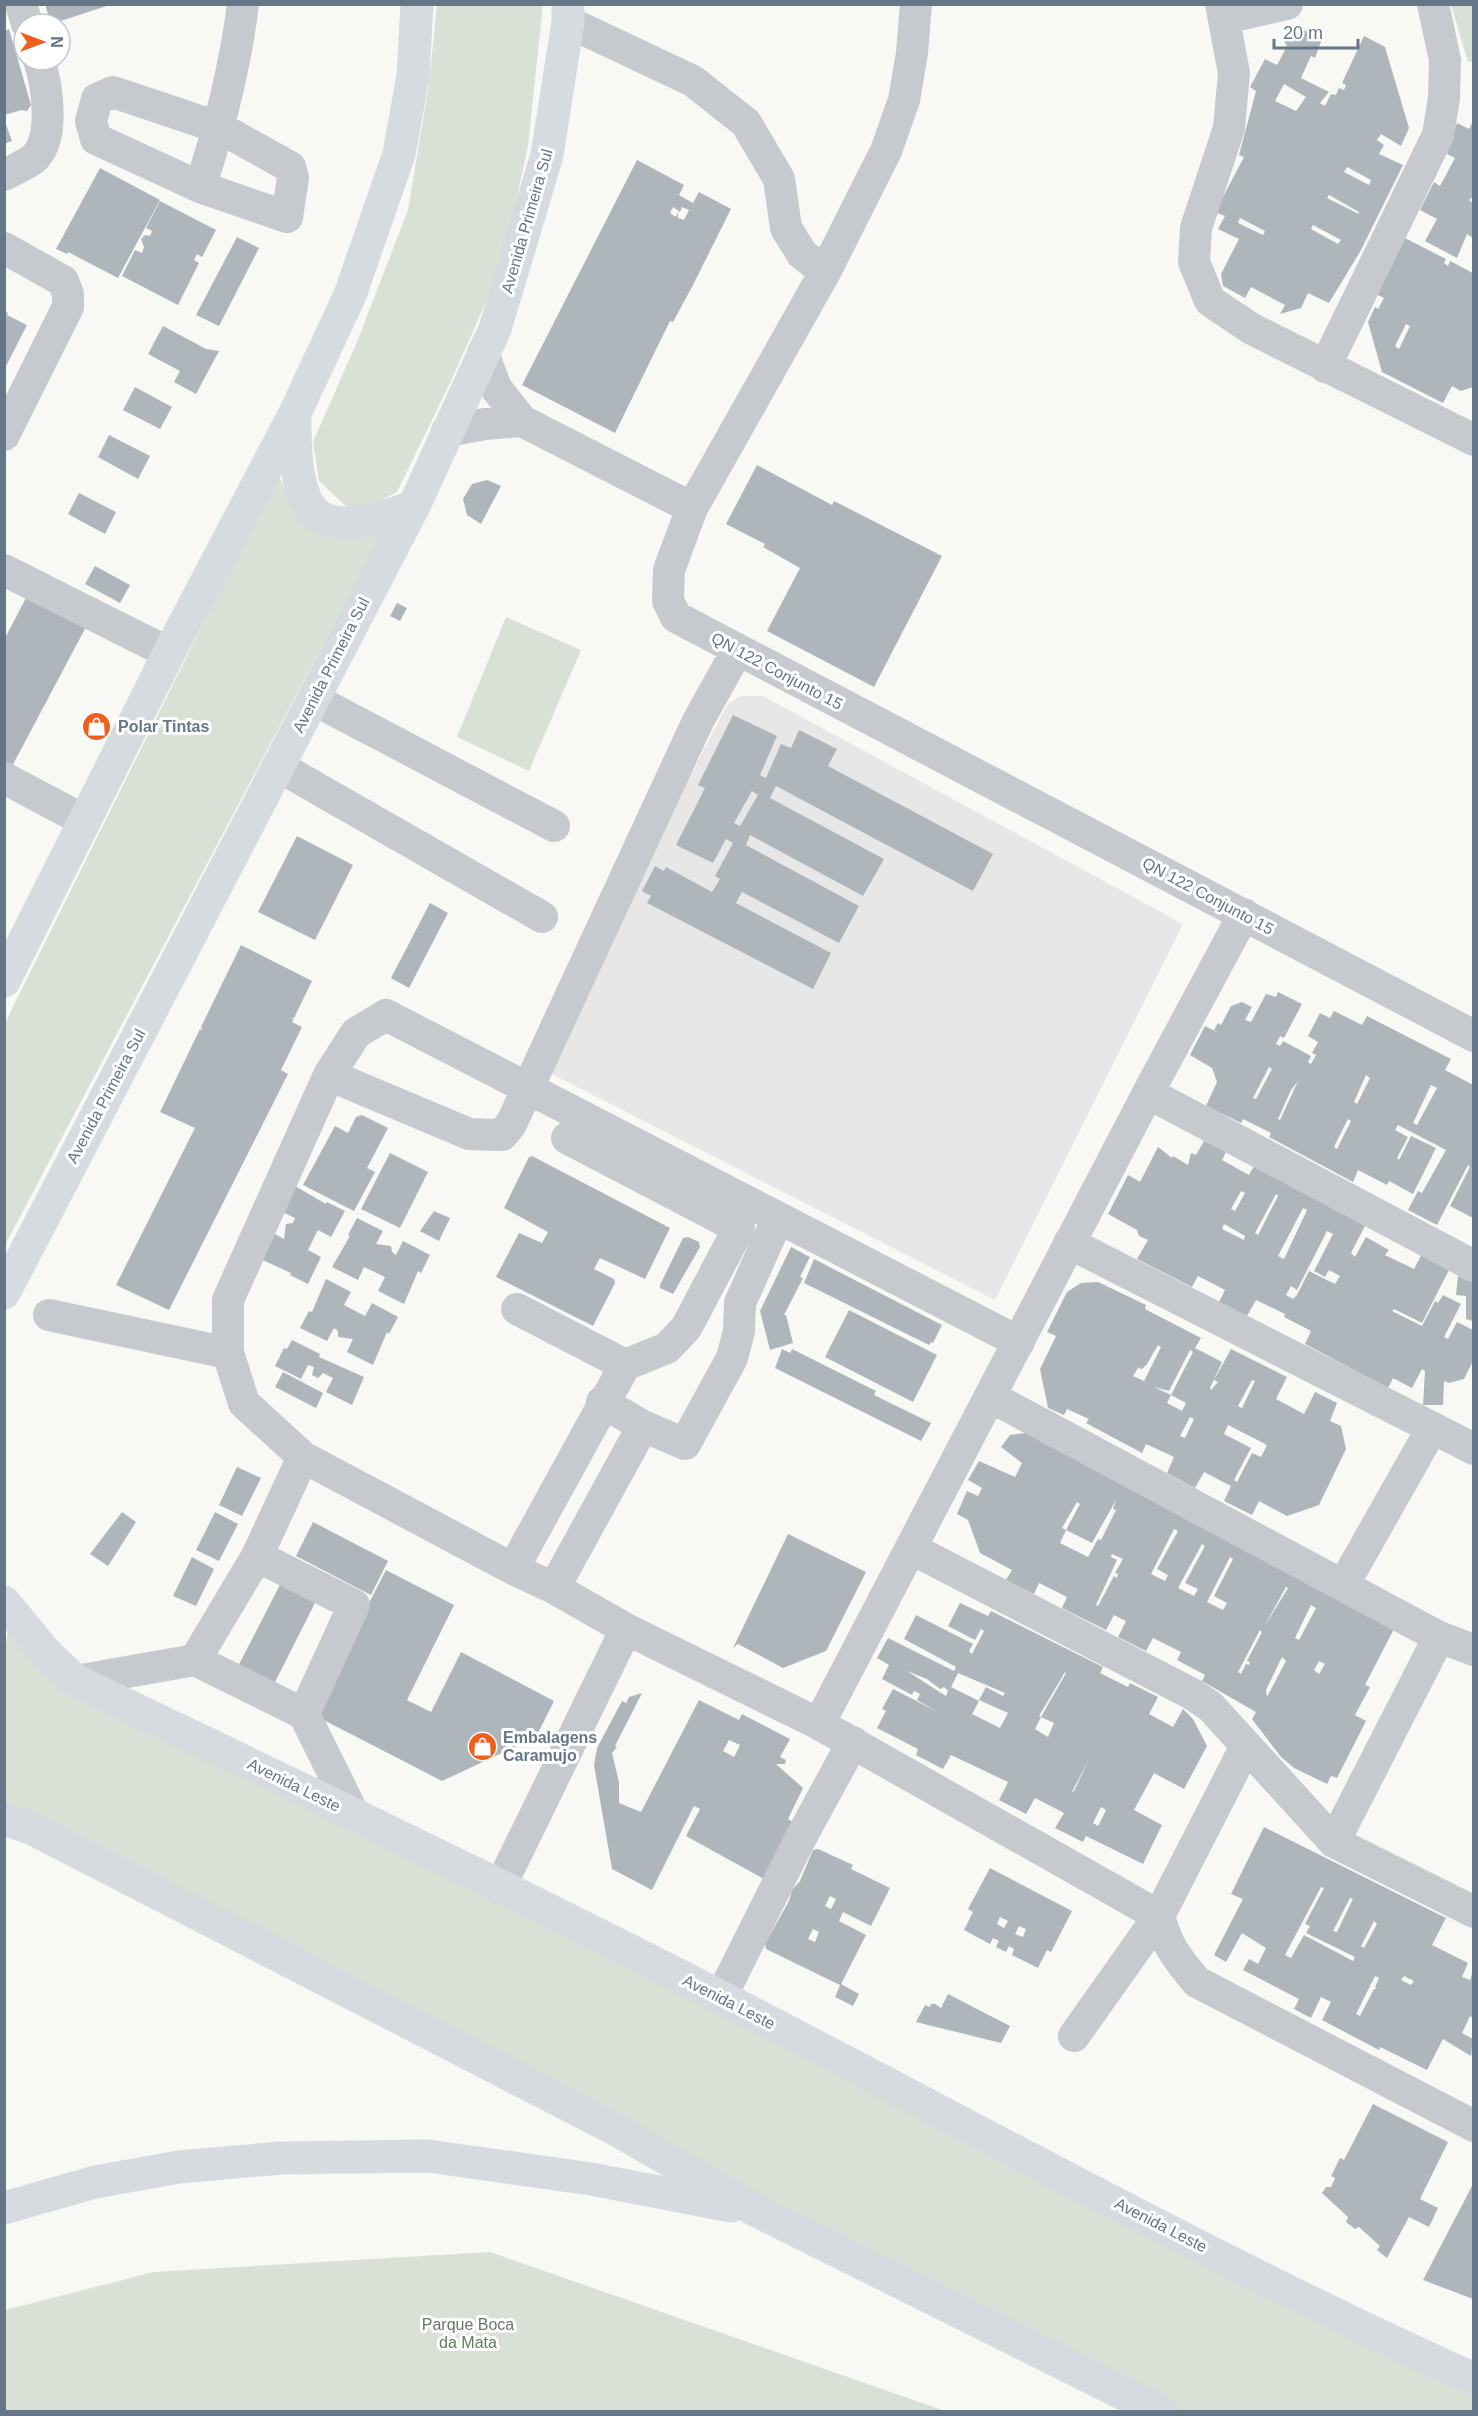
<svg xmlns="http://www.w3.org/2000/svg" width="1478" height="2416" viewBox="0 0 1478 2416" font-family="Arial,sans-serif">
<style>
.built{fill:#e6e7e6}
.green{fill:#d9e0d6}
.building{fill:#aeb6bc;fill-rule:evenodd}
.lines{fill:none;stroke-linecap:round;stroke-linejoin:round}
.minor{stroke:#c6c9cd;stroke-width:32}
.major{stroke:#d6dbe0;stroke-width:33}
.labels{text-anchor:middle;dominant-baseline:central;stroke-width:6;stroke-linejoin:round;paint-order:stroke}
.street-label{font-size:16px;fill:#657688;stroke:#fff}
.poi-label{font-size:16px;font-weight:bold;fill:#657688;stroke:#fff;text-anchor:start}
.park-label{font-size:16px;fill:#637a60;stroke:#fff}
</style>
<rect width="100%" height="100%" fill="#f8f8f5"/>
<path class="built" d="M740,696H763L1183,924L995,1300L540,1068L727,705Z"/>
<path class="green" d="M437,5H543L528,146L502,266L450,383L397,492L370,506L347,507L319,481L313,442L357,342L408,210L429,83Z
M1451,5H1473V61L1468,62Z
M278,473L287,495L341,536L381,535L5,1245V1023Z
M506,617L581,650L529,771L457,737Z
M10,1619L52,1651L1473,2378V2411H1175L5,1813L4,1655Z
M490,2252L945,2411H5V2310L154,2272Z"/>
<path class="building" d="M45,4H110V5L51,24Z
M1289,26L1302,37L1304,30L1322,39L1315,58L1311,56L1301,78L1329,92L1320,103L1325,106L1331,94L1336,95L1339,88L1344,90L1346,85L1342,83L1364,36L1385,47L1409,128L1401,146L1381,134L1377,140L1384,145L1379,154L1403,165L1361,250L1329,303L1308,293L1301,308L1280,314L1285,305L1251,287L1245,298L1223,286L1221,274L1239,239L1218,229L1225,216L1215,212L1244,157L1239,155L1256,91L1250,87L1265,59L1277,65L1287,46L1282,38ZM1284,84L1306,97L1296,111L1275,101ZM1347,167L1371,180L1369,185L1344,172ZM1329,195L1359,212V214L1327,198ZM1240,218L1265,231L1263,235L1238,223ZM1313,225L1341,240L1338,244L1311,229Z
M9,29L31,105L27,111L22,110L4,115V31Z
M4,119L12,141L4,144Z
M1473,121V197L1469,200L1473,203V238L1467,234L1457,258L1425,241L1437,219L1420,210L1434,182L1440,186L1455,158L1447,154L1457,123L1469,129Z
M637,160L684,185L679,195L693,203L699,192L731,209L693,285L673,322L670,321L615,433L522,385ZM673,207L680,212L682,207L689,210L684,220L678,218V212L676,217L670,213Z
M100,168L160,200L118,278L68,252L67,254L56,249Z
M160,201L216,230L202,257L197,254L194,260L199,263L178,305L122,276L135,250L142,253L144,247L141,239L145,235L150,236L152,231L146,228Z
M237,237L259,248L219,326L196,315Z
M1403,237L1446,259L1444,263L1448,266L1450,261L1473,273V387L1461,391L1452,386L1443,403L1382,372L1368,322L1375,307L1378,309L1384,298L1374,293ZM1406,324L1410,326L1399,349L1395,346Z
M4,311L8,313L7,315L27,325L4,370Z
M163,326L206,349L219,351L196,394L174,382L180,371L148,354Z
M135,387L172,407L160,429L123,410Z
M109,435L150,456L138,479L98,457Z
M757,465L832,505L834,501L942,556L874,687L767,631L800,568L763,547L765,544L726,524Z
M487,480L501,486L481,524L467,515L463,499L472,484Z
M79,493L116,512L105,534L68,514Z
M95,566L130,585L120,603L85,584Z
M27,596L86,627L10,770L4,767V640Z
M397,603L407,608L400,621L390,616Z
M733,715L777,736L760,775L766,778L781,744L791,748L799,730L837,749L828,766L993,854L973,891L776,786L770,798L884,859L863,896L750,835L746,845L859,906L839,943L742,892L736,903L831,953L813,989L647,903L651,896L642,891L655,866L664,871L666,867L712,892L720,879L715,876L733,843L726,839L713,863L676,845L705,788L698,785ZM752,791L758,795L740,826L734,823Z
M297,836L353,865L315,940L258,912Z
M430,903L448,913L409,988L391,978Z
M241,945L312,981L294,1018H290L294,1019L292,1022L302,1027L281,1070L288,1074L169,1310L116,1285L195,1128L160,1112L200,1029L203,1030L201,1027Z
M1278,992L1302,1004L1284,1038L1280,1036L1276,1044L1280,1046L1283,1041L1311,1056L1308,1062L1311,1064L1316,1055L1312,1053L1318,1042L1308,1036L1320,1013L1330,1018L1334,1011L1362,1025L1367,1016L1451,1059L1445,1070L1473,1085V1218L1450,1206L1470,1167L1468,1165L1437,1225L1408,1210L1418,1191L1422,1193L1446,1150L1398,1125L1395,1130L1408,1137L1397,1158L1399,1160L1411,1136L1436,1148L1413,1194L1389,1181L1387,1185L1358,1170L1353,1182L1269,1137L1271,1133L1243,1119L1241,1123L1206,1106L1217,1082L1212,1068L1190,1055L1205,1026L1217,1032L1214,1030L1218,1023L1221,1025L1231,1006L1242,1002L1252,1007L1245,1020L1251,1022L1266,994L1276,997ZM1269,1067L1272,1069L1256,1099L1253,1098ZM1366,1075L1370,1078L1357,1104L1354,1102ZM1298,1081L1280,1120L1278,1119L1291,1090ZM1431,1085L1437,1088L1417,1125L1413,1123ZM1348,1119L1351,1121L1337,1149L1334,1147Z
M362,1115L388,1128L367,1168L375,1172L354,1211L303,1185L335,1126L348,1133L356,1117Z
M1204,1141L1226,1152L1222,1160L1249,1175L1255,1164L1368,1220L1351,1253L1355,1257L1366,1237L1389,1250L1385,1255L1414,1269L1424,1250L1452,1264L1422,1323L1394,1309L1392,1311L1422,1326L1435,1301L1438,1303L1443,1295L1461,1304L1444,1337L1448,1339L1457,1322L1473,1330V1361L1464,1379L1449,1383L1444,1381L1443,1405H1423L1425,1371L1422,1369L1412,1388L1393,1378L1388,1388L1305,1344L1311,1331L1284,1317L1285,1314L1256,1300L1247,1316L1219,1302L1225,1290L1198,1276L1192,1287L1137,1259L1148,1240L1139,1236L1137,1230L1108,1214L1128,1175L1140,1182L1158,1147L1172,1158L1173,1156L1188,1165L1191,1153L1196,1155ZM1241,1191L1245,1193L1235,1211L1231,1209ZM1276,1194L1278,1196L1258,1235L1255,1233ZM1303,1208L1307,1210L1284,1259L1278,1256ZM1224,1224L1245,1236L1244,1240L1222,1229ZM1327,1231L1333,1234L1314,1271L1325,1277L1329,1270L1340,1276L1335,1284L1309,1271L1297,1295L1293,1299L1286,1295L1291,1286L1297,1290Z
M390,1153L428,1172L400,1228L361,1209Z
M532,1156L670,1228L645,1279L600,1258L594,1269L614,1279L615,1283L593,1326L496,1277L519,1233L542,1243L548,1232L504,1208L529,1157Z
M295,1186L326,1204L327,1202L345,1211L331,1237L318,1230L308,1250L321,1257L308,1284L290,1275L291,1273L258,1258L271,1232L284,1239L286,1224L293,1223L295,1218L282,1212Z
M434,1211L450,1218L439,1241L420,1231Z
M357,1218L383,1231L376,1244L391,1246L392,1252L396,1255L403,1241L430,1255L421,1273L418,1271L404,1304L378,1291L385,1277L364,1267L358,1280L332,1267L350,1236L348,1235Z
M688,1237L699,1242L700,1247L673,1294L660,1288V1285L683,1238Z
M791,1247L810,1257L800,1277L803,1278L784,1315H786L793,1343L770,1350L760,1311Z
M814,1259L942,1325L933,1343L931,1342L929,1345L804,1283Z
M1458,1276L1473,1282V1321L1466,1319V1296L1456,1295Z
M326,1279L351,1292L344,1305L365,1316L372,1303L398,1317L389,1334L387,1332L373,1365L347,1352L353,1339L338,1337V1331L334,1328L327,1341L300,1328L309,1311L312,1312Z
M1098,1282L1146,1305L1145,1309L1201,1338L1195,1348L1222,1362L1210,1388L1211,1390L1218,1382L1214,1380L1231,1349L1287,1377L1276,1399L1304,1414L1315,1392L1337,1403L1330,1421L1341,1426L1346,1449L1319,1505L1287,1516L1259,1501L1252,1515L1224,1501L1231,1486L1204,1472L1195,1488L1167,1473L1174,1457L1146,1444L1142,1453L1086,1423L1089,1419L1067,1409L1064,1415L1048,1408L1040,1369L1056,1336L1047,1332L1067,1292L1081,1283ZM1158,1345L1161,1347L1144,1381L1133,1376L1138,1368L1142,1369L1147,1364ZM1190,1350L1193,1352L1171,1395L1154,1387L1169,1391ZM1252,1380L1255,1381L1242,1408L1238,1406ZM1171,1395L1186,1403L1182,1411L1167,1403ZM1190,1417L1194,1419L1185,1438L1180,1436ZM1228,1425L1267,1445L1261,1457L1252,1453L1237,1482L1234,1480L1251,1448L1224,1434Z
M849,1310L937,1355L913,1402L825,1357Z
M292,1340L320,1354L319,1357L364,1377L352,1405L326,1392L333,1378L323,1373L318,1378L312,1375L314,1367L308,1365L301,1379L275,1366L284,1348L287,1349Z
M782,1349L790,1353L792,1349L876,1391L874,1395L931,1423L921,1441L775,1368Z
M283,1372L323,1393L316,1408L275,1387Z
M1026,1433L1211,1527L1208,1531L1395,1627L1365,1685L1370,1687L1355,1715L1366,1721L1337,1778L1331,1776L1327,1784L1294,1768L1281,1757L1252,1719L1256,1712L1202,1681L1205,1675L1177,1660L1181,1652L1153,1638L1146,1651L1118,1637L1126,1621L1114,1615L1106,1630L1062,1608L1067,1597L1039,1583L1034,1594L1006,1580L1012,1570L980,1553L968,1520L957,1514L967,1491L978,1496L982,1488L968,1480L979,1461L1015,1477L1022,1463L1001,1447L1010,1435ZM1116,1500L1113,1509L1116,1510L1101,1540L1098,1539L1088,1557L1060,1543L1066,1530L1062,1528L1077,1502L1080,1504L1066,1530L1092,1543ZM1174,1529L1178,1531L1157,1569L1168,1575L1165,1581L1151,1574ZM1202,1544L1205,1546L1185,1583L1198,1589L1194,1596L1178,1588ZM1112,1554L1123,1559L1115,1573L1118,1574L1117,1578L1114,1576L1098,1606L1096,1605L1117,1560L1111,1557ZM1230,1557L1233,1559L1214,1596L1227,1603L1223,1610L1207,1602ZM1286,1587L1288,1588L1264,1627ZM1311,1605L1316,1608L1299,1640L1295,1638ZM1260,1630L1262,1632L1247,1661L1250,1662L1249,1665L1246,1664L1241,1674L1238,1672ZM1282,1657L1286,1661L1267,1697L1266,1690ZM1319,1661L1325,1664L1319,1674L1314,1670Z
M237,1467L261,1478L242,1516L219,1505Z
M122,1512L136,1522L108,1566L90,1554Z
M215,1512L238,1524L219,1561L196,1550Z
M313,1522L388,1561L371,1595L296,1556Z
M788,1534L866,1572L826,1651L783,1668L738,1644L733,1648Z
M192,1557L214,1569L196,1606L173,1596Z
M386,1570L454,1605L407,1700L431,1712L461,1652L554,1701L536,1737L442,1781L312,1714Z
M282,1581L317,1599L270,1692L234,1674Z
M960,1603L988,1616L991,1611L1103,1667L1100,1673L1128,1687L1130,1683L1158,1697L1149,1714L1173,1727L1183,1709L1193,1719L1207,1746L1184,1789L1154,1773L1134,1810L1162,1825L1143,1864L1086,1836L1083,1842L1055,1828L1064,1813L1035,1798L1026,1814L999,1800L1008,1782L951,1755L943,1769L916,1755L918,1749L877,1728L886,1711L882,1709L893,1689L938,1712L917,1700L920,1694L914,1691L912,1695L882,1679L889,1665L877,1658L888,1638L954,1671L956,1667L904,1639L916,1615L973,1644L969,1651L972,1654L984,1631L981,1629L975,1640L948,1626ZM907,1671L927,1679L940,1689L944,1687L948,1691L946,1696ZM1065,1672L1066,1673L1041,1717L1054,1723L1048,1737L1035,1729L1041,1717L1039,1716ZM958,1673L1005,1693L1003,1696L986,1687L979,1700L1008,1713L1000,1728L972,1714L979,1701L951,1687ZM1089,1759L1074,1791L1072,1792ZM1101,1807L1106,1810L1098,1826L1093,1823Z
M642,1693L615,1746L617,1747L612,1753L619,1782V1803L641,1812L699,1700L739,1720L742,1714L790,1739L780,1757L786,1760L785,1764H776L803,1788L788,1819L794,1823L766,1880L686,1836L700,1809L694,1806L652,1890L612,1869L594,1765L597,1748L622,1701L626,1703L629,1697ZM729,1740L740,1745L734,1757L723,1751Z
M1264,1827L1446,1918L1432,1945L1468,1963L1462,1977L1470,1980L1473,1972V2018L1470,2016L1462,2033L1473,2039L1471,2056L1443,2039L1427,2070L1380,2047L1379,2050L1322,2020L1331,2002L1321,1997L1311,2018L1294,2009L1299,1999L1243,1970L1249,1959L1258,1964L1266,1948L1242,1933L1226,1962L1214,1955L1243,1899L1231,1894ZM1321,1887L1324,1888L1305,1924L1310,1926L1306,1933L1355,1957L1353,1961L1304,1935L1291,1958L1285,1955ZM1350,1898L1353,1899L1337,1932L1333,1931ZM1374,1921L1377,1924L1364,1948L1361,1946ZM1375,1976L1379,1978L1375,1987L1377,1989H1374L1360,2016L1356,2014ZM1404,1976L1414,1981L1411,1985L1401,1980Z
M818,1849L853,1865L851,1869L890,1888L871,1926L843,1912L839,1921L866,1935L841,1984L859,1994L853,2006L835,1997L840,1985L766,1949L765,1944L789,1901L792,1890L800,1881L813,1850ZM830,1896L836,1899L831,1909L825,1906ZM813,1929L819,1932L815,1942L808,1939Z
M990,1868L1072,1911L1051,1952L1047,1950L1038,1968L1012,1955L1014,1949L1009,1946L1006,1952L996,1947L999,1941L993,1938L990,1944L964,1930L973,1912L968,1909ZM1000,1917L1008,1921L1004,1928L997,1924ZM1019,1926L1026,1929L1023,1937L1015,1934Z
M948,1994L1010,2026L1001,2043L916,2022L925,2005L930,2007L931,2004H935L941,2008Z
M1373,2104L1448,2142L1420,2199L1438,2208L1429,2227L1409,2217L1387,2258L1377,2250L1380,2246L1359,2227L1355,2229L1346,2222L1348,2217L1322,2193L1326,2187H1331L1335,2178L1331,2176L1340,2158L1344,2160Z
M1473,2184V2299L1423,2280Z"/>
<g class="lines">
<path class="minor" d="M21,4L27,24
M916,4L912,53L904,100L886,151L825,272L692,508L669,570L668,601L676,617L1474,1036
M1221,4L1234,73L1229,128L1196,228L1194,262L1210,301L1252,329L1474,440
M1225,18L1287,4
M568,22L693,81L746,123L779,179L786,228L802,254L825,272
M4,175C14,170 25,165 33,159C56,140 47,84 39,60
M200,187L287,217L293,178L290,167L220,128L113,92L97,99L91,121L96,139L200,187C220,127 235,68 243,4
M4,248L63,281L68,294V307L4,435
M483,353L496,388L522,421L692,508
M1325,367L1438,135L1444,98L1445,60L1433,4
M447,431L485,424L522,421
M4,570L169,653
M313,699L554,826
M278,766L542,917
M4,778L85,821
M1244,914L1148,1093L819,1724L1159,1916C1166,1944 1178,1960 1197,1982L1474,2126
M329,1075L469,1134L502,1135L511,1124L528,1088L698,721L737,651
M1148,1093L1474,1266
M567,1138L739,1228L686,1328L667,1348L625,1365
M1069,1243L1474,1449
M49,1315L228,1353
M991,1397L1439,1637L1474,1650
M602,1402L643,1426L685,1444L732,1358L739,1331L740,1303L778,1218
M912,1549L1192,1694L1211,1707L1334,1842L1474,1912
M257,1556L354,1605L304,1714
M513,1569L625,1365L517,1309
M1344,1584L1431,1430
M554,1588L643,1426
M195,1660L257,1556L303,1457
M76,1681L195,1660L304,1714L353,1813
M819,1724L626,1629L554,1588L513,1569L303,1457L244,1403L228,1353V1300L329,1075L356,1033L386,1015L1019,1342
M1334,1842L1439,1637
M500,1887L626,1629
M721,1997L799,1841L853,1742
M1074,2036L1159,1916L1246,1746"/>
<path class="major" d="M295,418C294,518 314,545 414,506
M4,981L169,653L295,413L350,295L399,154L413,76L417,4
M4,1293L414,506L495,329L547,155L568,22V4
M4,1602L47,1654L76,1681C294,1785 511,1889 725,1999C974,2127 1218,2264 1474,2379
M4,1819L33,1829L615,2129L755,2210L1160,2412
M4,2208L95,2182L179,2167L281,2158L428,2156L591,2179L731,2206"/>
</g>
<defs>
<symbol id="shop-disc" viewBox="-11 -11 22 22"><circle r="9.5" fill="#f15e1c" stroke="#fff"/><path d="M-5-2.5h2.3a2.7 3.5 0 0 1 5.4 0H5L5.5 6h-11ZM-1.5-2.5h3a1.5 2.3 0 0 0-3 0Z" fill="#fff"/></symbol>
</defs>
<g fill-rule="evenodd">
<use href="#shop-disc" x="80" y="710" width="33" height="33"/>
<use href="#shop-disc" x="466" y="1730" width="33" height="33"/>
</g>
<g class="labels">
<g class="street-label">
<text transform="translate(527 221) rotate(-74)">Avenida Primeira Sul</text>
<text transform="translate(331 665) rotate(-63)">Avenida Primeira Sul</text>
<text transform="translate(777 671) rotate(28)">QN 122 Conjunto 15</text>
<text transform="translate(1208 896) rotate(28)">QN 122 Conjunto 15</text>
<text transform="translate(106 1096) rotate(-62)">Avenida Primeira Sul</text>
<text transform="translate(294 1785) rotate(26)">Avenida Leste</text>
<text transform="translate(729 2002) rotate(27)">Avenida Leste</text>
<text transform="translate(1161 2225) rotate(27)">Avenida Leste</text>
</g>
<g class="poi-label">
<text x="118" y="726">Polar Tintas</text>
<text x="503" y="1737">Embalagens<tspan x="503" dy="18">Caramujo</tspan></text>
</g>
<g class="park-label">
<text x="468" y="2324">Parque Boca<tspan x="468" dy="18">da Mata</tspan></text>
</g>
</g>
<rect width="1478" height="2416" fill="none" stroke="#657688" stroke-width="12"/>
<g transform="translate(42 42) rotate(90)"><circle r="28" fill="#ffffff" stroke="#c1c8cf" stroke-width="1.5"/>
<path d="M0-4.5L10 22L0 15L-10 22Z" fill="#f15e1c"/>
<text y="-9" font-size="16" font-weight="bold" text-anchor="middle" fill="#657688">N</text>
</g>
<path d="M1274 39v9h84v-9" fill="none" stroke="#657688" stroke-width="3"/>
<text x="1283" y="39" font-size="18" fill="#657688" stroke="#ffffff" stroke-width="4.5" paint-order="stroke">20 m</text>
</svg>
